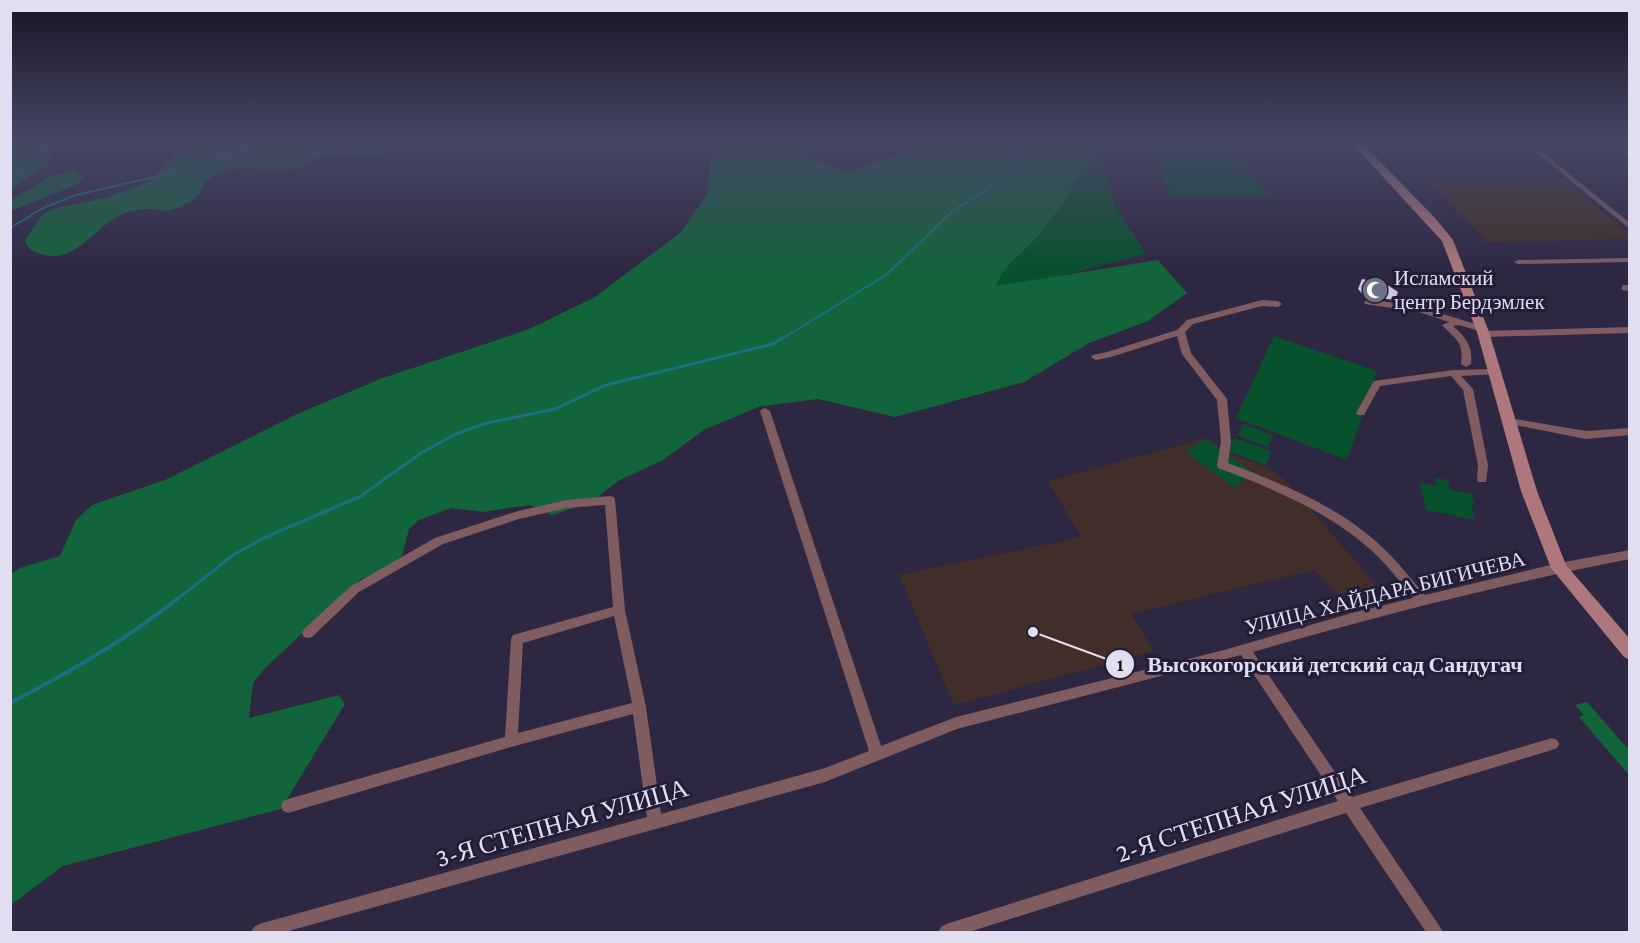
<svg xmlns="http://www.w3.org/2000/svg" width="1640" height="943" viewBox="0 0 1640 943" font-family="'Crimson Pro',serif">
<style>
.education{fill:#422e29}
.green{fill:#07512d}
.forest{fill:#12643a}
.lines{fill:none;stroke-linecap:round;stroke-linejoin:round}
.stream-far2{stroke:#187180;stroke-width:2}
.stream-far1{stroke:#187180;stroke-width:3}
.stream{stroke:#187180;stroke-width:4}
.building{fill:#d5c1e1}
.street{fill:#7f5c60;fill-rule:evenodd}
.secondary{fill:#ad777d;fill-rule:evenodd}
.labels{text-anchor:middle;dominant-baseline:central;stroke-width:6;stroke-linejoin:round;paint-order:stroke}
.poi-label{font-size:21px;fill:#e1def0;stroke:#241d38;text-anchor:start}
.street-label{font-size:21px;fill:#e1def0;stroke:#241d38}
.near-street-label{font-size:26px;fill:#e1def0;stroke:#241d38}
.leader{fill:none;stroke:#e1def0;stroke-width:2}
.callout-dot{fill:#e1def0;stroke:#241d38;stroke-width:2}
.mark-label{font-size:18px;text-anchor:middle;font-weight:bold;fill:#111}
.callout-label{font-size:22px;text-anchor:middle;font-weight:bold;fill:#e1def0;stroke:#241d38;stroke-width:6;stroke-linejoin:round;paint-order:stroke}
</style>
<rect width="100%" height="100%" fill="#2e2742"/>
<path class="education" d="M1565,180L1629,234V239L1487,242L1428,183Z
M1207,438L1232,455L1266,467L1285,480L1377,586L1339,595L1314,570L1131,614L1154,651L954,705L899,575L1082,537L1048,481Z"/>
<path class="green" d="M1156,141H1229L1270,196H1172L1161,177Z
M1080,148L1100,150L1116,208L1146,254L964,301Z
M1274,336L1377,371L1347,460L1236,418Z
M1243,424L1273,435L1268,447L1238,436Z
M1234,438L1271,451L1266,465L1228,451Z
M1205,439L1254,473L1234,487L1185,452Z
M1435,478L1448,480L1450,490L1472,494L1475,505H1471L1475,520L1426,510L1420,483L1436,486Z"/>
<path class="forest" d="M11,141H63C54,149 50,153 50,164L11,189Z
M241,141H347L361,146L386,148L388,152C365,162 361,152 339,154C334,154 326,154 321,155C314,158 308,165 301,167C267,177 214,152 199,195C192,200 183,206 175,209C165,213 157,209 148,209C141,209 131,211 125,213C97,223 76,266 41,254C32,251 27,249 25,240L43,214L53,209L105,198L149,182L180,149L217,142Z
M724,141H803L804,154L845,173L934,141H1098C1081,175 1061,210 1034,240C1017,259 1007,261 996,286L1158,260L1187,293L1148,321L1089,343L1024,382L895,417L818,399L761,406L704,430L663,460L618,481L592,502L552,515L530,505L483,512L451,508L419,520L409,529L402,556L382,573L362,578L266,667L253,683L249,718L339,695L345,704L281,809L63,866L11,905V574L20,568L60,556L76,520L92,505L165,480L295,415L380,379L527,330L595,297L680,233L707,195L710,160Z
M74,170L84,177L78,184L11,211V200L51,176Z
M1587,702L1629,750V775L1579,717L1584,715L1575,705Z"/>
<g class="lines">
<path class="stream-far2" d="M10,180L53,141
M10,228L43,208L76,195L181,171L268,141
M780,340L886,275L953,211L1003,179L1020,151L1030,141"/>
<path class="stream-far1" d="M175,601L233,555L266,537L361,496L421,453L458,433L487,423L555,409L606,385L773,344L782,338"/>
<path class="stream" d="M10,703C69,672 125,641 177,599"/>
</g>
<path class="building" d="M1362,279L1386,284L1398,292L1395,300L1364,296L1358,289Z"/>
<g class="lines">
<path class="street" d="M1522,141H1529L1630,223V229Z
M1607,141H1614L1630,151V157Z
M1630,258V262L1518,264L1514,262L1518,260Z
M1625,285H1630V291L1622,290V286Z
M1368,299L1420,307L1485,327L1486,329L1484,331L1630,327V333L1484,337L1479,334L1482,332L1459,325L1453,326C1466,337 1473,347 1471,364L1466,367L1461,364C1464,341 1455,339 1442,325L1449,322L1419,312L1365,304L1364,302Z
M1262,300L1278,301L1282,304L1278,307L1262,306L1193,324L1185,332L1191,353L1227,399L1231,442L1228,463C1282,484 1339,506 1382,547C1398,562 1411,579 1425,595L1559,563L1630,550V559C1503,584 1377,616 1253,652L1352,797L1552,738L1557,740L1559,744L1557,748L1552,750L1360,808L1440,927L1443,932H1426L1346,813L969,932H938L941,927L946,924L1338,801L1241,655L957,729L825,782L285,932H251L254,927L259,924L647,817L633,714L511,747L288,813L283,811L281,806L283,801L288,799L505,737L511,639L513,635L613,607L605,505L567,508L519,519L443,544L359,592L312,637L308,638L304,637L302,633L304,629L351,586L435,538L518,511L567,500L610,496L614,497L615,500L625,610L646,707L661,814L825,768L869,751L760,411L762,409L765,408L770,411L881,746L956,717L1224,650L1352,613L1413,598C1400,582 1387,564 1371,550C1327,511 1272,488 1218,468L1217,465L1221,442L1217,400L1182,354L1177,336L1111,357L1096,360L1091,357L1093,355L1107,352L1177,330L1187,320ZM614,616L632,703L518,733L523,643Z
M1494,369L1499,372L1497,374L1461,376L1473,389L1488,465L1486,482H1478L1477,479L1478,465L1463,390L1451,376L1380,386L1364,415H1358L1356,413L1374,381L1453,370Z
M1509,418L1586,431L1630,428V435L1586,439L1505,423L1504,421Z"/>
<path class="secondary" d="M1350,141H1360L1436,219L1453,240L1489,332L1537,491L1566,565L1630,639V660L1624,657L1551,568L1521,491L1477,332L1442,241Z"/>
</g>
<linearGradient id="sky" x2="0" y2="1"><stop stop-color="#191524"/><stop offset="0.52" stop-color="#464765"/><stop offset="1" stop-color="#464765" stop-opacity="0"/></linearGradient>
<rect width="1640" height="273" fill="url(#sky)"/>
<defs>
<symbol id="mosque-disc" viewBox="-11 -11 22 22"><circle r="9.5" fill="#6b7280" stroke="#241d38"/><path d="M3.5-4.9A6 6 0 1 0 3.5 4.9A5 5 0 1 1 3.5-4.9Z" fill="#fff"/></symbol>
</defs>
<g fill-rule="evenodd">
<use href="#mosque-disc" x="1360" y="275" width="30" height="30"/>
</g>
<g class="labels">
<g class="poi-label">
<text x="1394" y="278">Исламский<tspan x="1394" dy="24">центр Бердэмлек</tspan></text>
</g>
<g class="street-label">
<text transform="translate(1385 593) rotate(-14)">УЛИЦА ХАЙДАРА БИГИЧЕВА</text>
</g>
<g class="near-street-label">
<text transform="translate(1241 814) rotate(-18)">2-Я СТЕПНАЯ УЛИЦА</text>
<text transform="translate(562 823) rotate(-16)">3-Я СТЕПНАЯ УЛИЦА</text>
</g>
</g>
<path class="leader" d="M1033 632L1120 664"/>
<g class="callout-dot">
<circle cx="1033" cy="632" r="6"/>
<circle cx="1120" cy="664" r="15"/>
</g>
<g class="mark-label">
<text x="1120" y="671">1</text>
</g>
<g class="callout-label">
<text x="1335" y="672">Высокогорский детский сад Сандугач</text>
</g>
<rect width="1640" height="943" fill="none" stroke="#e1def0" stroke-width="24"/>
</svg>
